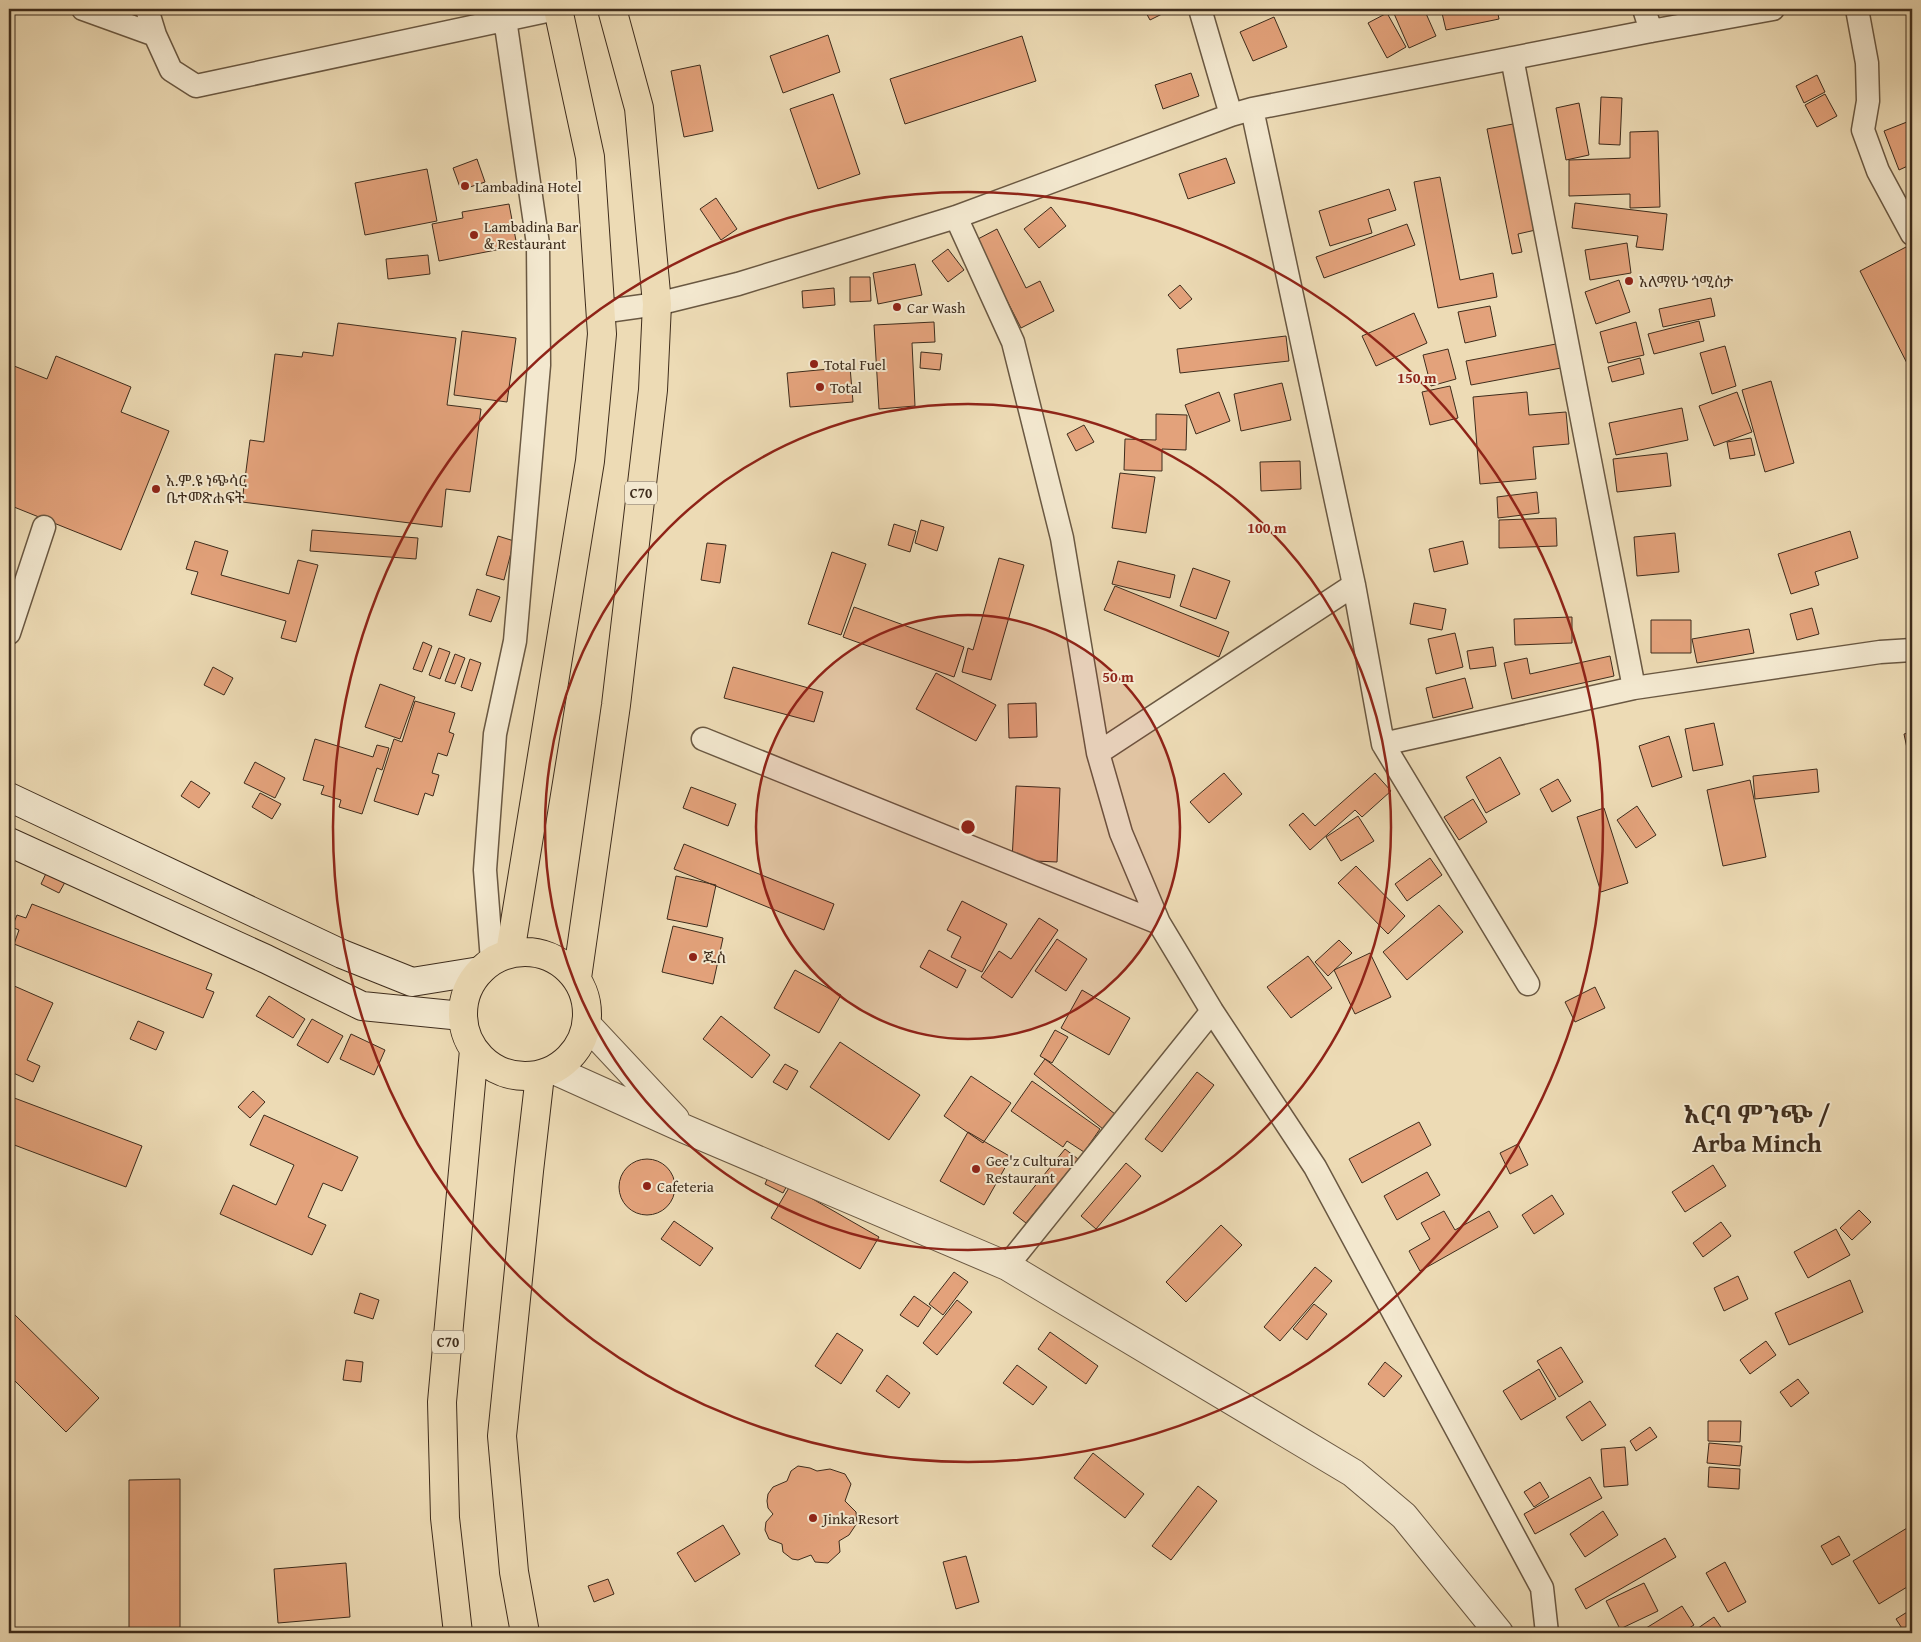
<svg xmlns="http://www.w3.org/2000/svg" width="1921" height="1642" viewBox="0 0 1921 1642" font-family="'Gentium Book Plus','Noto Serif Ethiopic',serif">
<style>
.building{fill:#e3a27b;stroke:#3e2c1c}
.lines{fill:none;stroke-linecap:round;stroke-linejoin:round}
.minor-casing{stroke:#6a5842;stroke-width:25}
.tertiary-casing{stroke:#6a5842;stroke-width:30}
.secondary-casing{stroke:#3e2c1c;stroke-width:30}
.trunk-casing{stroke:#3e2c1c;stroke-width:30}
.minor{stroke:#f3e8cf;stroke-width:22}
.tertiary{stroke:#f3e8cf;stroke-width:28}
.secondary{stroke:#f3e8cf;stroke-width:28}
.trunk{stroke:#eddbb5;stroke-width:28}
.ring{fill:none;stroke:#8f2418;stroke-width:2.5}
.poi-dot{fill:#8f2418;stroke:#f3e8cf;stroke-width:2}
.labels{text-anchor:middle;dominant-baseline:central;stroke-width:4;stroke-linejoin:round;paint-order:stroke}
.shield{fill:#f3e8cf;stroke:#746452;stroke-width:1}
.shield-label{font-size:14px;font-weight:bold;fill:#3e2c1c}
.poi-label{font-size:15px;fill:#3e2c1c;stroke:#f3e8cf;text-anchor:start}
.town-label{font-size:25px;font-weight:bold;fill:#3e2c1c;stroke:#f3e8cf}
.centre{fill:#8f2418;stroke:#f3e8cf;stroke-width:2.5}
.ring-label{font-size:15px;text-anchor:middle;font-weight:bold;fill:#8f2418;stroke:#f3e8cf;stroke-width:4;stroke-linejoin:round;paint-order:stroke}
</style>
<rect width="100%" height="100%" fill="#eddbb5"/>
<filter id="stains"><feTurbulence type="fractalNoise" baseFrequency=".004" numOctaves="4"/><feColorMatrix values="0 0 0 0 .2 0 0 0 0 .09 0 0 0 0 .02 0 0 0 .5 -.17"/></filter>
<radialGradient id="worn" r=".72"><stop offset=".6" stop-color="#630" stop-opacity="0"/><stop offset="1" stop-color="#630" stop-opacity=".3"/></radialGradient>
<path class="building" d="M1144,9H1172L1150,20Z
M1392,9H1424L1436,36L1409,48Z
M1441,9H1497L1499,19L1446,30Z
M1387,13L1406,47L1387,58L1368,23Z
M1274,17L1287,47L1253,61L1240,32Z
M828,35L840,72L783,93L770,56Z
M1022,36L1036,81L905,124L890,79Z
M700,65L713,131L684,137L671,71Z
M1191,73L1199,96L1163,109L1155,85Z
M1817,75L1825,92L1804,103L1796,86Z
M833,94L860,174L818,189L790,109Z
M1825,94L1837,116L1817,127L1805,105Z
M1601,97L1622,98L1620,145L1599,144Z
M1579,103L1589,155L1566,160L1556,108Z
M1912,120V164L1899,170L1884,131Z
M1518,123L1540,229L1518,234L1522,252L1512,254L1487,129Z
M1658,131L1660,207L1630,208V194L1569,196V160L1630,158V132Z
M1226,158L1235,183L1188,199L1179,174Z
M477,159L485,182L461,190L453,168Z
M427,169L437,221L365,235L355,183Z
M1440,177L1460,280L1493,273L1497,297L1438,308L1414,182Z
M1389,189L1396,210L1368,219L1372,233L1330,246L1319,211Z
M716,198L737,229L721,240L700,209Z
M1575,203L1667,214L1663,250L1636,247L1638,236L1572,228Z
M509,204L517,246L439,261L432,224L463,218L462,212Z
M1051,207L1066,226L1039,248L1024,229Z
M1407,224L1415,245L1324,278L1316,257Z
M997,229L1026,288L1040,281L1054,311L1021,328L976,240Z
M1627,243L1631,273L1590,280L1585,250Z
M1906,247L1912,259V373L1860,271Z
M948,249L964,270L948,282L932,261Z
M428,255L430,274L388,279L386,259Z
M915,264L922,295L878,304L873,273Z
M850,277H870L871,301L850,302Z
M1619,280L1630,312L1596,324L1585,292Z
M1180,285L1192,299L1180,309L1168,295Z
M834,288L835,305L803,308L802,291Z
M1711,298L1715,316L1663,327L1659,309Z
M1490,306L1496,336L1465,343L1458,312Z
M1414,313L1427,343L1376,366L1362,336Z
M1699,321L1704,341L1654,354L1648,334Z
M934,322L935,342L912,343L915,406L879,409L874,325Z
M1636,322L1644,355L1608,363L1600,332Z
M338,323L456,338L447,405L481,409L470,492L446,489L442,527L242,502L250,440L264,442L275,354L302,357L303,352L333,356Z
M462,331L516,338L507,402L454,395Z
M1286,336L1289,361L1180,373L1177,349Z
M1556,344L1561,368L1471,385L1466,361Z
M1725,346L1736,386L1712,394L1700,353Z
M1448,349L1456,379L1431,386L1423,355Z
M921,352L942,354L940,370L920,368Z
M56,356L131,387L121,412L169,431L121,550L9,505V364L47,379Z
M1640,358L1644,374L1612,382L1608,367Z
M850,367L853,402L790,407L787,373Z
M1771,381L1794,463L1765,472L1742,390Z
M1282,383L1291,420L1241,431L1234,394Z
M1450,386L1458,418L1430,425L1422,392Z
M1219,392L1230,421L1196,434L1185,405Z
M1527,392L1529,415L1566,412L1569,444L1533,447L1536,479L1480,484L1473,397Z
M1737,392L1752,432L1714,446L1699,406Z
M1682,408L1688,440L1616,455L1609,423Z
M1156,414L1187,415L1186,450L1162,449V471L1124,470L1125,439L1156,440Z
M1084,425L1094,442L1076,451L1067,434Z
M1751,438L1755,455L1730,459L1727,442Z
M1667,453L1671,486L1617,492L1613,459Z
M1300,461L1301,489L1261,491L1260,462Z
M1120,473L1155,477L1146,533L1112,528Z
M1537,492L1539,513L1498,518L1497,497Z
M1556,518L1557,546L1499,548V520Z
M921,520L944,527L937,551L915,543Z
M894,524L916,531L910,552L888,545Z
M312,530L418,538L416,559L310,551Z
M1850,531L1858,558L1815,572L1819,585L1791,594L1778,554Z
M1675,533L1679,572L1637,576L1634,537Z
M498,536L514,541L504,580L486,575Z
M195,541L228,551L221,575L289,594L298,560L318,565L296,642L281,638L286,621L191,594L198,572L186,569Z
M1463,541L1468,564L1434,572L1429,549Z
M707,543L726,545L720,583L701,580Z
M832,552L866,564L841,635L808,624Z
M999,558L1024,565L991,680L962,672L968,648L973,650Z
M1118,561L1175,575L1170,598L1112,584Z
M1193,568L1230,581L1216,619L1180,606Z
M1115,586L1229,632L1219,657L1104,610Z
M477,589L500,597L491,622L469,615Z
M1414,603L1446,609L1442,630L1410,624Z
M854,607L964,647L954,677L843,637Z
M1812,608L1819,634L1797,640L1790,614Z
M1572,617V643L1515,645L1514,619Z
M1651,620H1691V653H1651Z
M1749,629L1754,653L1697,663L1692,639Z
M1455,633L1463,667L1436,674L1428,639Z
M423,642L432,646L422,672L413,669Z
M1493,647L1496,666L1470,669L1467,651Z
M439,648L450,652L440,679L429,675Z
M455,654L465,658L455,684L445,681Z
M1610,656L1614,676L1512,699L1504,663L1527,658L1530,674Z
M470,659L481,663L472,691L461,687Z
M213,667L233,678L224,695L204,685Z
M733,667L823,692L814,722L724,698Z
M936,673L996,705L976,741L916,709Z
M1465,678L1473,708L1433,718L1426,688Z
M380,684L415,697L400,739L365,727Z
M415,701L455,713L449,732L454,734L447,756L438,753L432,773L439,775L433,796L425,793L418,815L374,801L394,739L402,742Z
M1036,703L1037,737L1009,738L1008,704Z
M1714,723L1723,765L1693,771L1685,729Z
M1912,732V772L1904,734Z
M1669,736L1682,777L1652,787L1639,746Z
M315,739L373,757L377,745L389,748L382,770L377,768L362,814L339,807L341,800L321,794L324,786L303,780Z
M1500,757L1520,794L1486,813L1466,777Z
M255,762L285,778L275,798L244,783Z
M1817,769L1819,792L1755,799L1753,776Z
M1224,773L1242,794L1209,823L1190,802Z
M1375,773L1391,791L1362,817L1355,810L1310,850L1289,825L1303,813L1315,826Z
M1558,779L1571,801L1552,812L1540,789Z
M1750,780L1766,857L1723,866L1707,790Z
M191,781L210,793L199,808L181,796Z
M1016,786L1060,788L1057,862L1012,860Z
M691,787L736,804L728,826L683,808Z
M260,793L281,804L272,819L252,807Z
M1473,799L1487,822L1459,840L1444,817Z
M1637,806L1656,835L1636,848L1617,820Z
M1604,808L1628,883L1601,892L1577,817Z
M1358,816L1374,841L1341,861L1326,837Z
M684,844L834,904L824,930L674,869Z
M1430,858L1442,875L1407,901L1395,884Z
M50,865L69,875L59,893L41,884Z
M1356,866L1405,916L1388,934L1338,883Z
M676,876L716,885L707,927L667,919Z
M962,901L1007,924L982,972L951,957L961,937L947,930Z
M32,904L212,974L206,989L214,992L203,1018L14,944L19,930L12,927L17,915L26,918Z
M1439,905L1463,932L1407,980L1383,952Z
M1039,918L1058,930L1012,998L981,977L999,951L1011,959Z
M673,926L723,938L713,984L662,972Z
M1057,939L1087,959L1066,991L1035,971Z
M1339,940L1352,953L1328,976L1315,962Z
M929,950L966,970L957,988L920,967Z
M1370,953L1391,997L1355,1014L1334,970Z
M1308,956L1332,988L1291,1018L1267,987Z
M795,970L841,995L819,1033L774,1008Z
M12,985L53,1003L27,1060L40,1066L33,1082L9,1071V993Z
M1595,987L1605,1008L1575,1022L1565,1002Z
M1082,990L1130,1018L1109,1055L1061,1028Z
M269,996L305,1019L293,1038L256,1016Z
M721,1016L770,1055L752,1078L703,1039Z
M312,1019L343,1036L328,1063L297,1045Z
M138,1021L164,1032L156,1050L130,1039Z
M1055,1030L1068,1037L1052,1063L1040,1056Z
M351,1034L385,1050L374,1075L340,1059Z
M840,1042L920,1095L889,1140L810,1087Z
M1045,1059L1115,1114L1103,1129L1034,1074Z
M785,1064L798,1071L787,1090L773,1082Z
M1197,1072L1214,1085L1162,1152L1145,1139Z
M971,1076L1011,1103L983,1143L944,1116Z
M1032,1081L1100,1129L1084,1152L1067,1141L1063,1147L1011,1111Z
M253,1091L265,1102L250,1118L238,1107Z
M9,1096L142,1146L126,1187L9,1143Z
M264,1115L358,1157L342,1191L323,1183L308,1217L326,1225L312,1255L220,1214L233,1185L276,1205L294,1165L250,1145Z
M1419,1122L1431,1145L1362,1183L1349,1159Z
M968,1132L1011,1157L984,1205L940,1181Z
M1518,1144L1528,1165L1510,1174L1500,1153Z
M1065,1149L1078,1159L1026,1223L1013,1213Z
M619 1187a28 28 0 1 1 56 0a28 28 0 1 1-56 0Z
M1126,1163L1141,1176L1096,1229L1081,1216Z
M1713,1165L1726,1186L1685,1212L1672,1192Z
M771,1171L790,1180L783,1193L765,1184Z
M1427,1172L1440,1195L1397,1220L1384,1196Z
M790,1186L879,1237L860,1269L771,1218Z
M1552,1195L1564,1214L1534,1234L1522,1215Z
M1859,1210L1871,1222L1852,1240L1840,1228Z
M1444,1211L1455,1230L1489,1211L1498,1227L1420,1271L1409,1251L1430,1239L1421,1223Z
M674,1221L713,1248L700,1266L661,1239Z
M1721,1222L1731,1236L1703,1257L1693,1243Z
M1221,1225L1242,1245L1186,1302L1166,1282Z
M1836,1229L1850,1255L1808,1278L1794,1252Z
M1315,1267L1332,1281L1280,1341L1264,1327Z
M954,1272L968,1282L943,1315L929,1304Z
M1738,1276L1748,1299L1724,1311L1714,1288Z
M1850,1280L1863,1312L1789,1345L1775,1313Z
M360,1293L379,1300L373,1319L354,1313Z
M914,1296L931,1308L918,1327L900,1315Z
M957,1300L972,1312L937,1355L923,1343Z
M1314,1304L1327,1314L1307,1340L1293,1329Z
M12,1312L99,1398L66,1432L9,1375V1316Z
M1050,1332L1098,1366L1086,1384L1038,1349Z
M837,1333L863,1350L841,1384L815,1366Z
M1766,1341L1776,1355L1750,1374L1740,1360Z
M1561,1347L1583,1382L1559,1397L1537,1361Z
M346,1360L363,1362L361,1382L343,1380Z
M1385,1362L1402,1376L1384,1397L1368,1384Z
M1017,1365L1047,1387L1033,1405L1003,1383Z
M1539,1369L1556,1399L1521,1420L1503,1391Z
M887,1375L910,1393L899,1408L876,1391Z
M1798,1379L1809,1393L1791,1407L1780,1392Z
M1590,1401L1606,1425L1582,1441L1566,1417Z
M1708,1421H1741L1740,1442L1708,1441Z
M1650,1427L1657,1437L1636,1451L1630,1441Z
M1709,1443L1742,1446L1740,1466L1707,1463Z
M1625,1447L1628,1485L1604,1487L1601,1449Z
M1093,1453L1144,1494L1125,1518L1074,1478Z
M798,1466L810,1468L817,1471L830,1469L845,1474L851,1484L845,1501L856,1512L857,1523L849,1535L839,1541L840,1552L828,1563L815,1562L811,1555L798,1560L792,1559L783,1552L782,1544L769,1539L765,1530L766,1522L773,1514L768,1508L767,1501L768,1494L773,1487L787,1481L791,1471Z
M1709,1467L1740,1469L1739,1489L1708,1487Z
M1590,1477L1602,1498L1535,1534L1524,1514Z
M180,1479V1633H129V1480Z
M1540,1482L1549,1497L1534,1507L1524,1492Z
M1198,1486L1217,1501L1171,1560L1152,1546Z
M1603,1511L1618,1535L1585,1557L1570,1534Z
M723,1525L740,1554L695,1582L677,1553Z
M1912,1525V1584L1879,1604L1853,1561Z
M1839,1536L1850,1555L1832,1565L1821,1546Z
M1665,1538L1676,1557L1586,1609L1575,1589Z
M966,1556L979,1602L956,1609L943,1562Z
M1725,1562L1746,1602L1728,1612L1706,1573Z
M346,1563L350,1617L278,1623L274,1569Z
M608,1579L614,1594L594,1602L588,1586Z
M1644,1583L1658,1611L1620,1629L1606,1601Z
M1682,1606L1694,1625L1681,1633H1638Z
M1912,1609V1633H1905L1896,1619Z
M1714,1617L1723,1630L1718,1633H1691Z"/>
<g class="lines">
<defs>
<path id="minor" d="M83,9L155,35
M147,9L155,35L171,70L196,86L556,9
M1200,9L1231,115
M1644,9L1651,31
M1857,9L1867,63L1868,101L1863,130L1878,171L1912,234
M1512,58L1634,688
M1252,109L1354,585L1383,744L1528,984
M956,217L1013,342L1062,538L1098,753L1121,833L1159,923L1212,1011L1315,1167L1542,1588L1547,1633
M600,312L657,304L738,284L956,217L1231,115L1252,109L1651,31L1773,9
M9,633L44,527
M703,739L1159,923
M1383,744L1634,688L1880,652L1912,650
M1098,753L1354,585
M492,961L485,870L495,734L515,641L539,365L538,244L505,19
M1007,1266L1212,1011"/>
<path id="tertiary" d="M587,1025L675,1119
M554,1070L685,1129L1007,1266L1353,1473L1404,1516L1499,1633"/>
<path id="secondary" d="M9,797L342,954L412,982L480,971
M9,842L266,959L362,1006L462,1016"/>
<path id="trunk" d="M463 1014a62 62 0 1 1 124 0a62 62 0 1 1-124 0Z
M510,953L590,461L602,334L590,157L558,9
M577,978L616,705L653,390L657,304L639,108L612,9
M458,1633L445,1518L442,1402L474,1050
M525,1633L514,1572L502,1436L529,1171L540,1075"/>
</defs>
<use href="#minor" class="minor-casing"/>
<use href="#tertiary" class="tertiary-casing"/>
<use href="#secondary" class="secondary-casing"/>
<use href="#trunk" class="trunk-casing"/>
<use href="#minor" class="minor"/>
<use href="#tertiary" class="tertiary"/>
<use href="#secondary" class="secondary"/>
<use href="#trunk" class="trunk"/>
</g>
<circle cx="968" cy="827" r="212" fill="#8f2418" fill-opacity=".12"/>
<g class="ring">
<circle cx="968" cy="827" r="212"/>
<circle cx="968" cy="827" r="423"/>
<circle cx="968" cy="827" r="635"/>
</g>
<g class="poi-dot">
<circle cx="465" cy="186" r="5"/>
<circle cx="474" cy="235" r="5"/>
<circle cx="1629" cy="281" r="5"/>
<circle cx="897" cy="307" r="5"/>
<circle cx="814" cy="364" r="5"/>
<circle cx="820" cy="387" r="5"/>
<circle cx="156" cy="489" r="5"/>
<circle cx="693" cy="957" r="5"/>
<circle cx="976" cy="1169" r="5"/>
<circle cx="647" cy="1186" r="5"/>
<circle cx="813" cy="1518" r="5"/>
</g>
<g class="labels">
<g class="shield">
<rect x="625" y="481.5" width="32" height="23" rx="4"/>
<rect x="432" y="1330.5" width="32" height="23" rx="4"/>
</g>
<g class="shield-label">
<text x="641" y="493">C70</text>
<text x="448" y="1342">C70</text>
</g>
<g class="poi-label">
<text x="475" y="186">Lambadina Hotel</text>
<text x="484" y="226">Lambadina Bar<tspan x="484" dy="17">&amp; Restaurant</tspan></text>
<text x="1639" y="281">አለማየሁ ጎሚስታ</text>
<text x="907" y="307">Car Wash</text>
<text x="824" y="364">Total Fuel</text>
<text x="830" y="387">Total</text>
<text x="166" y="480">አ.ም.ዩ ነጭሳር<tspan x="166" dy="17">ቤተመጽሐፍት</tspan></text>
<text x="703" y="957">ጁስ</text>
<text x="986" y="1160">Gee'z Cultural<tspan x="986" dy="17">Restaurant</tspan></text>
<text x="657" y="1186">Cafeteria</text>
<text x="823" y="1518">Jinka Resort</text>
</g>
<g class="town-label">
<text x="1757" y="1114">አርባ ምንጭ /<tspan x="1757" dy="29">Arba Minch</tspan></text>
</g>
</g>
<circle cx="968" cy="827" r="8" class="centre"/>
<g class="ring-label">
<text x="1417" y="383">150 m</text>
<text x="1267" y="533">100 m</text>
<text x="1118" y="682">50 m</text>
</g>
<rect width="1921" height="1642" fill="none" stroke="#eddbb5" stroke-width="30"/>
<rect x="10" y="10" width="1901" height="1622" fill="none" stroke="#3e2c1c" stroke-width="2.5"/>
<rect x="15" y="15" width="1891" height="1612" fill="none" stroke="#3e2c1c"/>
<rect width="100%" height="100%" filter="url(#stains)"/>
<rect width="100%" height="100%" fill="url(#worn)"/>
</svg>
